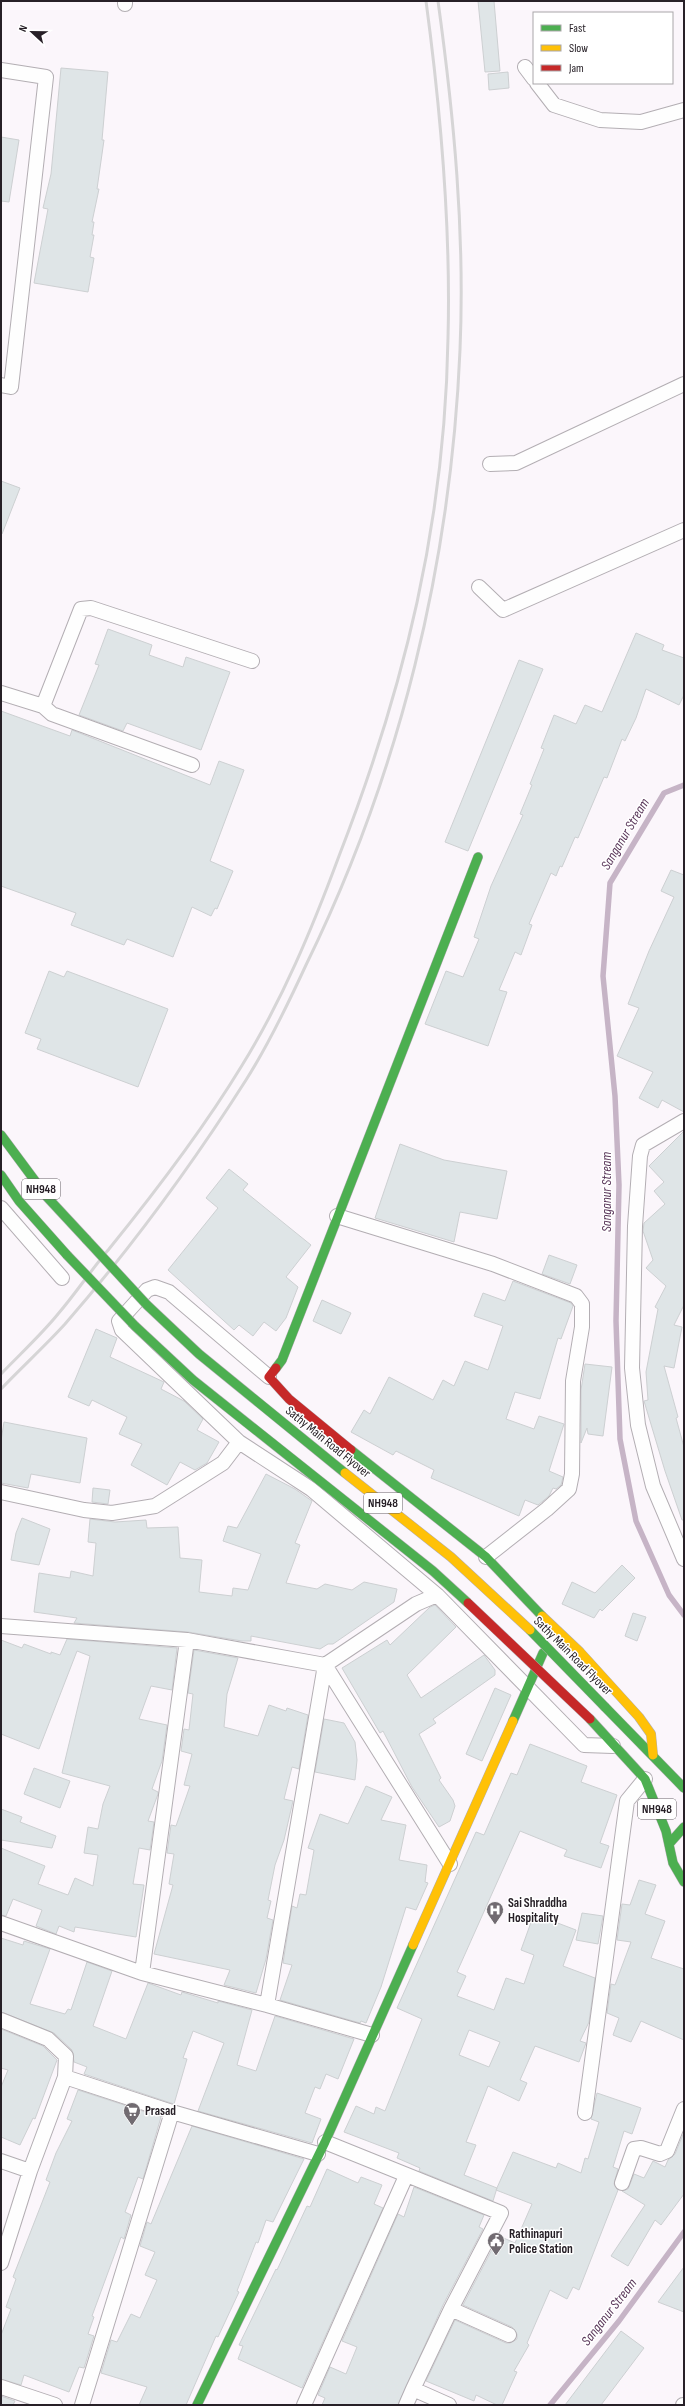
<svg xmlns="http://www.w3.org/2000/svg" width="685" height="2406" viewBox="0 0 685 2406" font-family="'Sofia Sans Condensed',sans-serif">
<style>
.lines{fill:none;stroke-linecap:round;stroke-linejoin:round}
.stream{stroke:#c6b4c6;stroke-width:5.5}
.building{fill:#dfe5e7;stroke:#cdd0d2;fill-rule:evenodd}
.street-casing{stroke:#b3aeb3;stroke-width:16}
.fast-casing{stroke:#b3aeb3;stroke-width:10}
.slow-casing{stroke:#b3aeb3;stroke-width:10}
.jam-casing{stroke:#b3aeb3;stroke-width:10}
.street{stroke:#fefefe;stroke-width:14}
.fast{stroke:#4caf50;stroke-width:9}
.slow{stroke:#ffc107;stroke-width:9}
.jam{stroke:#c62828;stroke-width:9}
.rail{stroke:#d6d5d6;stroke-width:3}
.fast-bridge-casing{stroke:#b3aeb3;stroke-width:10;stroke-linecap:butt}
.slow-bridge-casing{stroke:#b3aeb3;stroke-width:10;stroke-linecap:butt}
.jam-bridge-casing{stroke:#b3aeb3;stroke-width:10;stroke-linecap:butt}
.fast-bridge{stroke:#4caf50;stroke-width:9}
.slow-bridge{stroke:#ffc107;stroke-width:9}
.jam-bridge{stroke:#c62828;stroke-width:9}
.labels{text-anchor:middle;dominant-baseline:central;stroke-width:3;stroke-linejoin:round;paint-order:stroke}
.shield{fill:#fff;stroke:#686368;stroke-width:1}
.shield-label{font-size:12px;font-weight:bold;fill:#272027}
.street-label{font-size:13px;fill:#272027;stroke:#fff}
.poi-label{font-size:13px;font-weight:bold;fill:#272027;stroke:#fff;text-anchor:start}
.water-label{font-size:14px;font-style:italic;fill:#593659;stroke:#fff}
</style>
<rect width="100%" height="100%" fill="#fbf6fb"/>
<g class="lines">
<path class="stream" d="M684,785L664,793L610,883L603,976L615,1096L619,1185L616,1321L620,1439L636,1521L669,1595L684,1615
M550,2405L619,2321L684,2232"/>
</g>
<path class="building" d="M478,1H494L500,71L485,72Z
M61,68L108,72L102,140H104L97,189H99L92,222H94L92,235H94L90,257L94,258L88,292L34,283L48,209L43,208L51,174Z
M508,72L509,88L489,90L488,74Z
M1,137L19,140L9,202L1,201Z
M1,481L20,488L2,534H1Z
M108,629L152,645L149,655L183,667L186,657L230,672L201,750L127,723L123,731L79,715L99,665L95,664Z
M636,633L664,645L662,650L684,658V695L679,705L646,689L636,718L625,741L622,739L607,778L604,777L578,838L575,837L562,867L560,866L556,876L551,873L529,924L532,925L521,955L515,952L499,990L507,992L488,1046L425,1024L446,971L463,977L479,939L474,937L491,886L523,815L520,814L532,785L530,784L544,749L541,748L554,715L576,724L585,705L602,712Z
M519,660L543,669L468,851L445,842Z
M1,711L70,736L72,730L210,785L219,761L244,770L210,861L233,871L217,909L215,908L211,916L192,907L173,957L127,939L124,945L71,925L76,913L1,886Z
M671,870L684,875V1112L662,1100L658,1108L639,1098L653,1072L617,1056L639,1008L628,1004L649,951L674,897L661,891Z
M49,971L64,977L67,971L168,1009L138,1087L37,1049L41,1039L25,1033Z
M684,1131V1305L674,1325L682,1327L674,1368L664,1366L678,1417L676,1418L684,1447V1520H682L665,1471L644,1401L648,1400L646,1372L658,1309L655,1307L666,1286L646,1268L653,1260L643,1231L644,1223L665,1204L654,1191L664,1182L649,1166Z
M400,1144L444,1160L507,1171L497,1219L460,1212L454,1242L375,1218Z
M229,1169L248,1184L243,1190L311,1245L286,1277L298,1287L286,1318L276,1331L264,1322L253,1336L239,1325L234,1330L168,1270L218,1208L206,1198Z
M549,1255L577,1265L570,1284L542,1274Z
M513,1281L571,1303L573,1306L561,1339L558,1338L540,1399L515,1392L506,1419L534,1429L539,1416L564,1424L549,1471L563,1477L561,1485L556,1489L553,1488L549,1496L538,1505L525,1500L519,1516L431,1478L434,1470L396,1451L393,1455L351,1432L364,1410L370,1414L389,1377L433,1400L443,1380L454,1386L465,1361L488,1370L503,1326L474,1316L483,1293L505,1301Z
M322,1300L351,1313L341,1334L313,1321Z
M96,1329L117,1338L110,1357L164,1382L161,1389L184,1401L203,1419L197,1430L219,1442L207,1463L195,1470L180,1462L167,1485L131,1465L142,1444L119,1434L127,1417L92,1400L89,1406L68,1397Z
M585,1364L612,1367L603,1436L588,1434L587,1428L581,1443V1390Z
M4,1422L87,1438L80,1483L31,1474L28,1488L1,1483V1441Z
M266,1474L295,1489L312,1501L295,1543L300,1545L286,1583L317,1589L325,1584L352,1590L364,1582L397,1589L394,1602L333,1644H328L320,1649L251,1636V1641H242L188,1632L74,1623L77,1618L34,1612L39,1573L70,1578L71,1571L93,1576L96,1543L88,1542L90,1519L115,1522L146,1520L147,1528L178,1527L180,1558L202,1560L199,1592L232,1596L233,1588L248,1590L261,1554L223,1541L228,1526L237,1528Z
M93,1488L110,1490L108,1504L92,1502Z
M22,1518L50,1529L39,1565L11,1560L16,1533Z
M622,1565L635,1578L602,1611L600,1609L594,1618L562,1604L572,1582L595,1593Z
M435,1605L456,1627L407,1675L421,1698L484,1655L495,1670V1675L433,1719L436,1723L419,1734L441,1778L439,1780L453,1800L455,1806L450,1821L439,1827L412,1787L383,1731L380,1733L342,1668L387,1640L390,1645L430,1607Z
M633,1613L646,1617L637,1641L625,1636Z
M67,1639L177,1648L172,1690L151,1686L139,1719L167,1725L162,1761L152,1789L158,1792V1794L148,1821L154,1822L150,1850L139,1848L133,1884L144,1885L136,1937L75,1927L74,1932L59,1926L56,1934L36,1926L42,1910L13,1899L6,1916L1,1915V1848L45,1866L38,1884L68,1895L75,1878L93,1886L98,1855L84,1853L88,1827L98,1829L103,1804L110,1786L62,1773L90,1656L77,1651L39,1749L1,1734V1640L22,1648L24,1644L51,1654V1652L60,1655Z
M194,1650L238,1658L227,1694L224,1727L258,1736L269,1705L286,1711L287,1708L308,1715L299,1769L292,1767L284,1799L293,1801L284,1840L275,1865L268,1900L271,1901L267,1918L273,1920L266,1959L256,1993L224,1985L230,1970L154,1954L173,1885L169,1884L174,1854L167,1853L171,1825L176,1826L190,1786L184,1785L192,1754L181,1751L184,1729L189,1730L193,1694L188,1693Z
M495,1688L511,1695L482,1761L466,1754Z
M324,1719L344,1723L355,1742L357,1760L355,1780L315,1772Z
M530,1744L587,1766L581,1782L617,1795L600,1843L609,1846L601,1868L564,1856L567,1850L520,1831L457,1972L466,1976L457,1996L494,2010L506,1978L524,1984L534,1955L521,1950L534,1914L576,1930L563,1966L595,1978L589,2022L580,2041L586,2043L579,2062L535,2046L520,2080L527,2083L519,2101L488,2086L466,2142L476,2145L464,2175L497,2188L493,2201L419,2171L420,2168L397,2158L399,2153L344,2132L356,2106L374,2114L376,2107L385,2111L422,2019L397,2008L476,1832L484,1835L511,1773L517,1775ZM469,2030L500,2042L489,2067L459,2055Z
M34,1768L70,1781L60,1808L24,1794Z
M366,1786L392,1797L381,1820L406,1825L399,1860L427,1865L425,1882L428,1883L416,1910L406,1907L381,1987L366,2023L361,2021L360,2023L280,2000L292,1965L283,1963L292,1906L297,1908L300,1894L306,1895L314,1850L308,1848L320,1814L348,1824Z
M1,1809L22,1817L20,1822L56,1836L52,1848L1,1840Z
M639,1880L656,1885L645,1914L665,1921L651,1958L684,1969V2040L641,2021L631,2042L613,2035L619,2018L607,2013L611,1984L615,1985L631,1942L617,1940L622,1904L630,1905Z
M582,1913L603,1916L598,1944L576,1940Z
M1,1938L23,1945L24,1941L50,1949L30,2004L65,2014L68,2009L71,2010L87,1962L112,1971L93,2026L126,2039L148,1983L181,1995L182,1992L218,2003V2001L252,2010L237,2065L256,2071L275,2016L354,2039L338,2079L326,2074L320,2089L315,2087L305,2113L321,2119L312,2143L198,2111L224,2043L193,2031L183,2058L187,2059L174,2104L84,2074L87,2067L74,2062L72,2050L54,2033L1,2012Z
M1,2029L43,2046L57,2060L35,2119L33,2118L20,2145L1,2137V2087L8,2070L1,2068Z
M78,2090L161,2117L143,2179L138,2177L125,2212L131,2215L124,2239L121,2237L92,2316L94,2317L88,2334L94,2336L84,2368L79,2367L69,2392L24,2375L21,2385L1,2379V2335L11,2309L6,2307L16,2279L13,2277L50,2182L46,2180L56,2153L72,2121L67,2119Z
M597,2093L641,2108L632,2134L624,2131L613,2167L618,2169L614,2184L618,2190L579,2290L573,2287L567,2299L550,2290L527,2343L529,2345L514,2371L517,2372L502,2405H497L476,2395L474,2401L426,2381L455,2320L506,2343H510L517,2339V2334L512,2327L463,2305L499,2236L515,2243L532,2204L496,2190L513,2152L556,2168L558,2163L581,2173L585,2158L588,2159L599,2122L591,2119Z
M192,2126L304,2159L273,2222L266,2220L258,2243L256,2242L237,2291L239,2292L218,2337L216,2336L186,2405H139L147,2387L101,2373L111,2340L117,2342L131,2314L140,2318L157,2280L145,2275L155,2252L140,2246L147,2222L151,2224Z
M684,2132V2194L661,2225L655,2220L628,2266L611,2256L645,2205L622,2191L628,2189L634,2174L644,2178L653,2161L665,2167L668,2160L675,2154Z
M327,2169L358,2183L361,2177L382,2185L374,2204L383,2208L302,2388L238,2359L243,2346L239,2345L276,2269L277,2270L307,2206L310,2207Z
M414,2187L484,2215L479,2227L483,2229L443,2305L398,2405H322L325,2398L318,2395L330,2367L346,2374L357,2347L342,2341L398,2214L404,2217Z
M684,2267V2312L658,2302Z
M621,2331L644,2348L601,2405H565Z
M1,2396L15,2401L13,2405H1Z"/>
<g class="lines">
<defs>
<path id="street" d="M125,4V1
M525,67L534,79
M1,70L46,77L11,387L1,385
M537,83L554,105L600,120L641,122L684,110
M490,464L516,463L684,384
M479,587L503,610L684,530
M1,693L43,706L52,714L192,765
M43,706L81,609L91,608L252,661
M684,1121L643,1145L640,1156L635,1226L632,1368L638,1425L653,1486L684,1559
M1,1208L62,1278
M337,1216L493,1264L576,1296L582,1304V1327L573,1381L572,1474L569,1489L547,1509L486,1557
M269,1377L169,1292L155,1287L147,1290L119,1321L122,1330L239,1442L311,1489L437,1595L584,1745L613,1746
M1,1492L84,1510L112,1513L155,1506L223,1463L239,1442
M1,1626L187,1640L325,1665L416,1604L437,1595
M325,1665L450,1864
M1,1923L142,1973L267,2005L372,2035
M142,1973L187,1640
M267,2005L325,1665
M1,2020L48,2039L66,2056L65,2077L30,2171L1,2263
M65,2077L172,2112L318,2154
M585,2113L627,1801L645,1779
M325,2142L501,2213L451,2309
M1,2161L30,2171
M622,2183L634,2149L641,2148L660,2154L667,2151L684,2109
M1,2387L55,2405
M82,2405L172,2112
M304,2405L406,2176
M406,2405L413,2389
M449,2405L413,2389L451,2309L509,2335
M683,2405H684"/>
<path id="fast" d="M1,1135L47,1197L86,1239
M1,1175L19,1201L67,1255
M276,1368L282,1360L478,857
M351,1450L486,1557L542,1616
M605,1707L684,1788
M590,1719L645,1779L666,1831L673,1863L684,1882
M513,1721L543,1653
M669,1844L684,1827
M197,2405L325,2142L413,1945"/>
<path id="slow" d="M542,1616L580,1652L639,1717L651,1734L653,1755
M413,1945L513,1721"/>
<path id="jam" d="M276,1368L269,1377L289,1399L351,1450"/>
</defs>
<use href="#street" class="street-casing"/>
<use href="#fast" class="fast-casing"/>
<use href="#slow" class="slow-casing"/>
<use href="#jam" class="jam-casing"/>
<use href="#street" class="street"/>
<use href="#fast" class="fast"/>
<use href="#slow" class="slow"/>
<use href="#jam" class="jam"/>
<path class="rail" d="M1,1374C20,1354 41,1335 58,1314C76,1293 91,1270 109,1249C156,1191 202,1131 241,1067C282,1001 312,929 339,856C405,686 445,521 448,338C451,225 441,113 426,1
M1,1389C22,1367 45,1346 65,1324C131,1248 192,1165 246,1080C269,1044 288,1004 306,965C400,773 451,563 460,350C465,233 454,117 438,1"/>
<defs>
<path id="fast-bridge" d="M86,1239L147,1305L199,1354L345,1473
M67,1255L135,1326L193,1380L433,1571L468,1603
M530,1630L605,1707"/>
<path id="slow-bridge" d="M345,1473L451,1557L530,1630"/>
<path id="jam-bridge" d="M468,1603L590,1719"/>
</defs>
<use href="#fast-bridge" class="fast-bridge-casing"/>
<use href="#slow-bridge" class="slow-bridge-casing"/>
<use href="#jam-bridge" class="jam-bridge-casing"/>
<use href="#fast-bridge" class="fast-bridge"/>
<use href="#slow-bridge" class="slow-bridge"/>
<use href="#jam-bridge" class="jam-bridge"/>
</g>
<defs>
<symbol id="hospital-pin" viewBox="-11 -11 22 30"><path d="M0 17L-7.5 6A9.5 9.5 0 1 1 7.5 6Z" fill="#716b71" stroke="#fff"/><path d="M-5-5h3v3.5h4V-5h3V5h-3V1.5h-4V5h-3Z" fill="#fff"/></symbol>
<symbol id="supermarket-pin" viewBox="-11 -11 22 30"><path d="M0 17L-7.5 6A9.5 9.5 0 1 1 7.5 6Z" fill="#716b71" stroke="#fff"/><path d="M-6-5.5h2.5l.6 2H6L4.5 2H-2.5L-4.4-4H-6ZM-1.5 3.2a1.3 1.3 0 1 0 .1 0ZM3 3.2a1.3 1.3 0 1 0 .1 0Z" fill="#fff"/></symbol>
<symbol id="civic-pin" viewBox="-11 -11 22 30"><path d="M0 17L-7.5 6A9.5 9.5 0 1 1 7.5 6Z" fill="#716b71" stroke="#fff"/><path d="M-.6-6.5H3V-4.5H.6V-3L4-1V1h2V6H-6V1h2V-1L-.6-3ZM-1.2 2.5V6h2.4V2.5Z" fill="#fff"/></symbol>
</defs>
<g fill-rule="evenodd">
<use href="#hospital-pin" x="485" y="1900" width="20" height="27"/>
<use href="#supermarket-pin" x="122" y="2101" width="20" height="27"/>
<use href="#civic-pin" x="486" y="2231" width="20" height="27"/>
</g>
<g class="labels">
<g class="shield">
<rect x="22" y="1179" width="38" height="20" rx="3"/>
<rect x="364" y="1493" width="38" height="20" rx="3"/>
<rect x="638" y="1799" width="38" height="20" rx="3"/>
</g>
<g class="shield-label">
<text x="41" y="1189">NH948</text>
<text x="383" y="1503">NH948</text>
<text x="657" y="1809">NH948</text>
</g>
<g class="street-label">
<text transform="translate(328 1442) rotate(39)">Sathy Main Road Flyover</text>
<text transform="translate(573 1656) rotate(45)">Sathy Main Road Flyover</text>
</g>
<g class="poi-label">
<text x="508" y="1903">Sai Shraddha<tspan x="508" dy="15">Hospitality</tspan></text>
<text x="145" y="2111">Prasad</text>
<text x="509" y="2234">Rathinapuri<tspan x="509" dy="15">Police Station</tspan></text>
</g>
<g class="water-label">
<text transform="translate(625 834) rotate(-59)">Sanganur Stream</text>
<text transform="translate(606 1192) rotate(-90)">Sanganur Stream</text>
<text transform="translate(609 2312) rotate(-52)">Sanganur Stream</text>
</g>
</g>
<rect width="685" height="2406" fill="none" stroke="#272027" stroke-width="4"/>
<rect x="533" y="12" width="140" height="72" fill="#ffffff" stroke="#a9a6a9"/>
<rect x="541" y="25" width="20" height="6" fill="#4caf50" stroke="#a9a6a9"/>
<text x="569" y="32" font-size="12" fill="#272027">Fast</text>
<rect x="541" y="45" width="20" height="6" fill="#ffc107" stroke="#a9a6a9"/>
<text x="569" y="52" font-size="12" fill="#272027">Slow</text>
<rect x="541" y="65" width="20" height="6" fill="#c62828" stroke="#a9a6a9"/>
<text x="569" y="72" font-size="12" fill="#272027">Jam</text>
<g transform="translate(32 32) rotate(292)" stroke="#ffffff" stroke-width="3" paint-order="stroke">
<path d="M0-3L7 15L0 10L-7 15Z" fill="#272027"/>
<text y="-6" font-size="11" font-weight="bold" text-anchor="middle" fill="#272027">N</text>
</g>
</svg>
